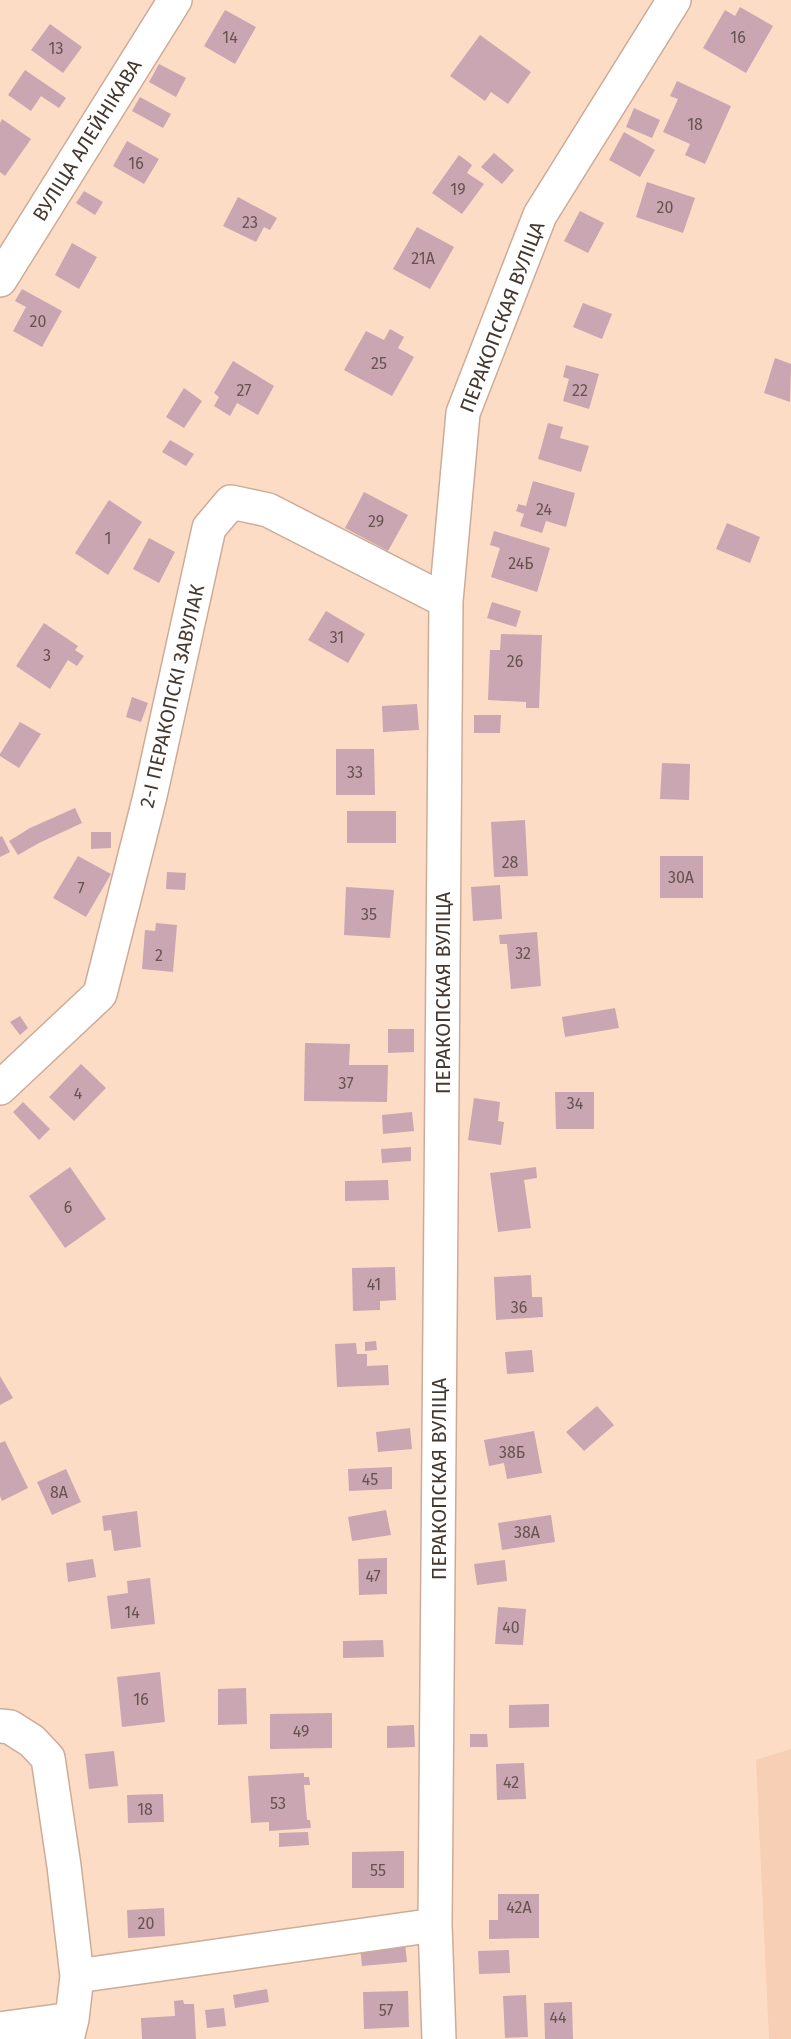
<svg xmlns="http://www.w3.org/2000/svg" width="791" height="2039" viewBox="0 0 791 2039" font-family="'Fira Sans',sans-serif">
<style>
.built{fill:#f6cfb5}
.building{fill:#caa5b2}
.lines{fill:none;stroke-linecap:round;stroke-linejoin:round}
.minor-casing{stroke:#ccac98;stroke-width:36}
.minor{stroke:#fff;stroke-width:33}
.labels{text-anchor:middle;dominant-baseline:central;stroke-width:4.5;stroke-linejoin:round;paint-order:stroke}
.number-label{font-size:16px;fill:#665350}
.street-label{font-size:20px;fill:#45382f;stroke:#fff}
</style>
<rect width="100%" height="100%" fill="#fddcc6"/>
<path class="built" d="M791,1749V2039H769L756,1760Z"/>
<path class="building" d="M740,7L773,26L746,73L703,48L725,10L735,16Z
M225,10L256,27L235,64L204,46Z
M50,24L82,47L63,73L31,50Z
M480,35L531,72L508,104L491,92L485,101L450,76Z
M159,64L186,78L176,97L149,82Z
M25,70L66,98L59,108L41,96L31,111L8,95Z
M677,81L731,106L705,164L685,155L690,144L663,132L678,99L670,96Z
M140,97L171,114L163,128L132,111Z
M634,108L660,120L652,138L626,127Z
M2,119L31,139L5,176L0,172V123Z
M624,132L655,150L640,177L609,160Z
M127,141L159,159L144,184L113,166Z
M494,153L514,170L502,184L481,167Z
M459,155L472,165L467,173L484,184L462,214L432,193Z
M647,182L695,198L683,233L636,217Z
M84,191L103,202L95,215L76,203Z
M238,197L277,218L270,230L264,227L256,242L223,226Z
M580,211L604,223L588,253L564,241Z
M417,227L454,247L430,289L393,269Z
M72,243L97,257L79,289L55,275Z
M22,289L62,311L42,347L13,331L26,307L15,301Z
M583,303L612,314L602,339L573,327Z
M390,329L404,337L398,348L414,357L392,396L344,370L366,331L384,340Z
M775,358L791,364L790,402L764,393Z
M233,361L274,386L258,415L237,403L230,416L214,406L219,397L214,393Z
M566,365L599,374L589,409L563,401L569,379L563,377Z
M184,388L202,401L184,428L166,417Z
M548,423L563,427L560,438L589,446L581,472L538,459Z
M170,440L194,454L186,466L162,452Z
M533,481L575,493L566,527L546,521L542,533L520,526L524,514L516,511L518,506V504L526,506Z
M364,492L408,515L388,551L345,528Z
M109,500L142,522L108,575L75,553Z
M727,523L760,537L750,563L716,549Z
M494,531L550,548L537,592L491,577L500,548L490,545Z
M149,538L175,552L159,583L133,569Z
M492,602L521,611L516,627L487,618Z
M326,611L365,634L348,663L308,640Z
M44,623L78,646L75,650L84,656L77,666L68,660L50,689L16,666Z
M501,634L542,635L539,708H526V702L488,700L490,650H500Z
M132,697L148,703L141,722L126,717Z
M417,704L419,730L383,732L382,706Z
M474,715H501L500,733H474Z
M20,722L41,734L19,768L0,756V754Z
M336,749H374L375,795H336Z
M662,763L690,764L689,800L660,799Z
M75,808L82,823L39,843L18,855L9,841L30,828Z
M347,811H396V843H347Z
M525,820L528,876L494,877L491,822Z
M91,832H111V848L91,849Z
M2,836L10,852L0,857V837Z
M78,856L111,874L86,917L53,898Z
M660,856H703V898H660Z
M167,872L186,873L185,890L166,889Z
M500,885L502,919L473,921L471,887Z
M346,887L394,890L390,938L344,935Z
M156,923L177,925L173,972L142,969L145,930L155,931Z
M537,932L541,986L511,989L507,944H500L499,935Z
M615,1008L619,1028L565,1037L562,1017Z
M20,1016L28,1028L20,1035L10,1022Z
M388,1029H414V1052L388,1053Z
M305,1043L350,1044L349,1065H388L387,1102L304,1101Z
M81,1064L106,1088L74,1121L49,1097Z
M555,1092H594V1129H556Z
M474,1098L500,1102L498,1121L504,1122L501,1145L468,1140Z
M23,1102L50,1129L39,1140L13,1112Z
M412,1112L414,1131L383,1134L382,1115Z
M411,1147V1161L382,1163L381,1149Z
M70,1167L106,1219L65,1248L29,1196Z
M536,1167L537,1178L524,1180L531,1228L498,1232L490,1173Z
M388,1180L389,1200L345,1201V1181Z
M395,1267L396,1300L380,1301V1310L353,1311L352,1268Z
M531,1275L532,1297H542L543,1317L496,1320L494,1277Z
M376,1341L377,1350L365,1351V1342Z
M356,1343L357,1354H367V1366L388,1365L389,1385L337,1387L335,1344Z
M532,1350L534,1372L507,1374L505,1352Z
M0,1376L13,1398L0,1405Z
M597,1406L614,1425L584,1451L566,1432Z
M410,1428L412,1449L378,1452L376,1432Z
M534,1431L542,1473L507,1479L504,1463L489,1466L484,1440Z
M5,1441L28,1488L2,1501L0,1496V1443Z
M392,1467V1489L349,1491L348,1469Z
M66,1469L81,1502L52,1515L37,1482Z
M386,1510L391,1535L352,1541L348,1517Z
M137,1511L141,1547L114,1551L111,1530L104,1531L102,1516Z
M551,1515L555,1542L502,1550L498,1523Z
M387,1558V1594L359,1595L358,1559Z
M93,1559L96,1577L68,1582L66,1563Z
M505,1560L507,1581L477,1585L474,1564Z
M150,1578L155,1624L111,1629L107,1596L128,1593L127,1581Z
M498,1607L526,1609L523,1645L495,1644Z
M383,1640L384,1657L343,1658V1641Z
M160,1672L165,1722L122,1727L117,1677Z
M246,1688L247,1724L218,1725V1689Z
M549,1704V1727L509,1728V1705Z
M332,1713V1748L270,1749V1714Z
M414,1725L415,1747L387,1748V1726Z
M470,1734H487L488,1747H470Z
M114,1751L118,1786L89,1789L85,1754Z
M524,1763L526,1799L497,1800L496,1764Z
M304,1773V1777H309L310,1785H304L307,1820H310L311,1828L269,1831V1822L251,1823L248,1776Z
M163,1794L164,1822L128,1823L127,1795Z
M308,1832L309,1845L279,1847V1833Z
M404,1851V1888H352V1852Z
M498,1894H539V1938L489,1939V1920H498Z
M164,1908L165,1936L128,1938L127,1910Z
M405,1943L407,1962L362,1966L360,1947Z
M509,1950L510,1973L479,1974L478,1951Z
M267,1989L269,2002L235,2008L233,1995Z
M408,1991L409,2027L364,2029L363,1992Z
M526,1995L528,2037L505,2038L503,1996Z
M183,2000L184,2004H194L196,2039H142L141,2018L175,2016L174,2001Z
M572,2002L573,2039H545L544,2003Z
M224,2008L226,2026L207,2028L205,2010Z"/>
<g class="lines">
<defs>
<path id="minor" d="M0,280L175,0
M0,1088L100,994L150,796L209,528L231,502L268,510L446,601
M0,1726L10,1727L32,1741L48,1758L64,1866L77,1976L72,2019L67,2039
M77,1976L435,1925
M0,2029L72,2019
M439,2039L435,1925L446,601L463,413L540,215L674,0"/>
</defs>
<use href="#minor" class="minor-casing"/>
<use href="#minor" class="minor"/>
</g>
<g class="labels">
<g class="number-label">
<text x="230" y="37">14</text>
<text x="738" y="37">16</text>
<text x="56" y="48">13</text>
<text x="695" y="124">18</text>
<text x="136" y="163">16</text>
<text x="458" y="189">19</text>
<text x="665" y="207">20</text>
<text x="250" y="222">23</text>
<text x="423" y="258">21А</text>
<text x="38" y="321">20</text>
<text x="379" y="363">25</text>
<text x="244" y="390">27</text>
<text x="580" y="390">22</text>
<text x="544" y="509">24</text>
<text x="376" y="521">29</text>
<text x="108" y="538">1</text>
<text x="521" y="563">24Б</text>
<text x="337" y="637">31</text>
<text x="47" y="655">3</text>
<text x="515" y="661">26</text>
<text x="355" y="772">33</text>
<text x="510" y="862">28</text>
<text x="681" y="877">30А</text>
<text x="81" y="888">7</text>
<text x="369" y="914">35</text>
<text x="523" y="953">32</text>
<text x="159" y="955">2</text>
<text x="346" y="1083">37</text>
<text x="78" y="1093">4</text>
<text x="575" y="1103">34</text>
<text x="68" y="1207">6</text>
<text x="374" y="1284">41</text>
<text x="519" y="1307">36</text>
<text x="512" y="1452">38Б</text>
<text x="370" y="1479">45</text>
<text x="59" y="1492">8А</text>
<text x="527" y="1532">38А</text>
<text x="373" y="1576">47</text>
<text x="132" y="1612">14</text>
<text x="511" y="1627">40</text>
<text x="141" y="1699">16</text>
<text x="301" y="1731">49</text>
<text x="511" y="1782">42</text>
<text x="278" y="1803">53</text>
<text x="145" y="1809">18</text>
<text x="378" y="1870">55</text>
<text x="519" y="1907">42А</text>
<text x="146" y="1923">20</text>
<text x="386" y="2010">57</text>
<text x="558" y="2017">44</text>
</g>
<g class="street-label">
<text transform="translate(87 140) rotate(-58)">ВУЛІЦА АЛЕЙНІКАВА</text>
<text transform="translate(502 317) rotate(-69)">ПЕРАКОПСКАЯ ВУЛІЦА</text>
<text transform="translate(172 696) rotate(-77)">2-І ПЕРАКОПСКІ ЗАВУЛАК</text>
<text transform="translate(443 993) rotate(-90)">ПЕРАКОПСКАЯ ВУЛІЦА</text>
<text transform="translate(439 1479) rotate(-90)">ПЕРАКОПСКАЯ ВУЛІЦА</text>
</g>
</g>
</svg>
